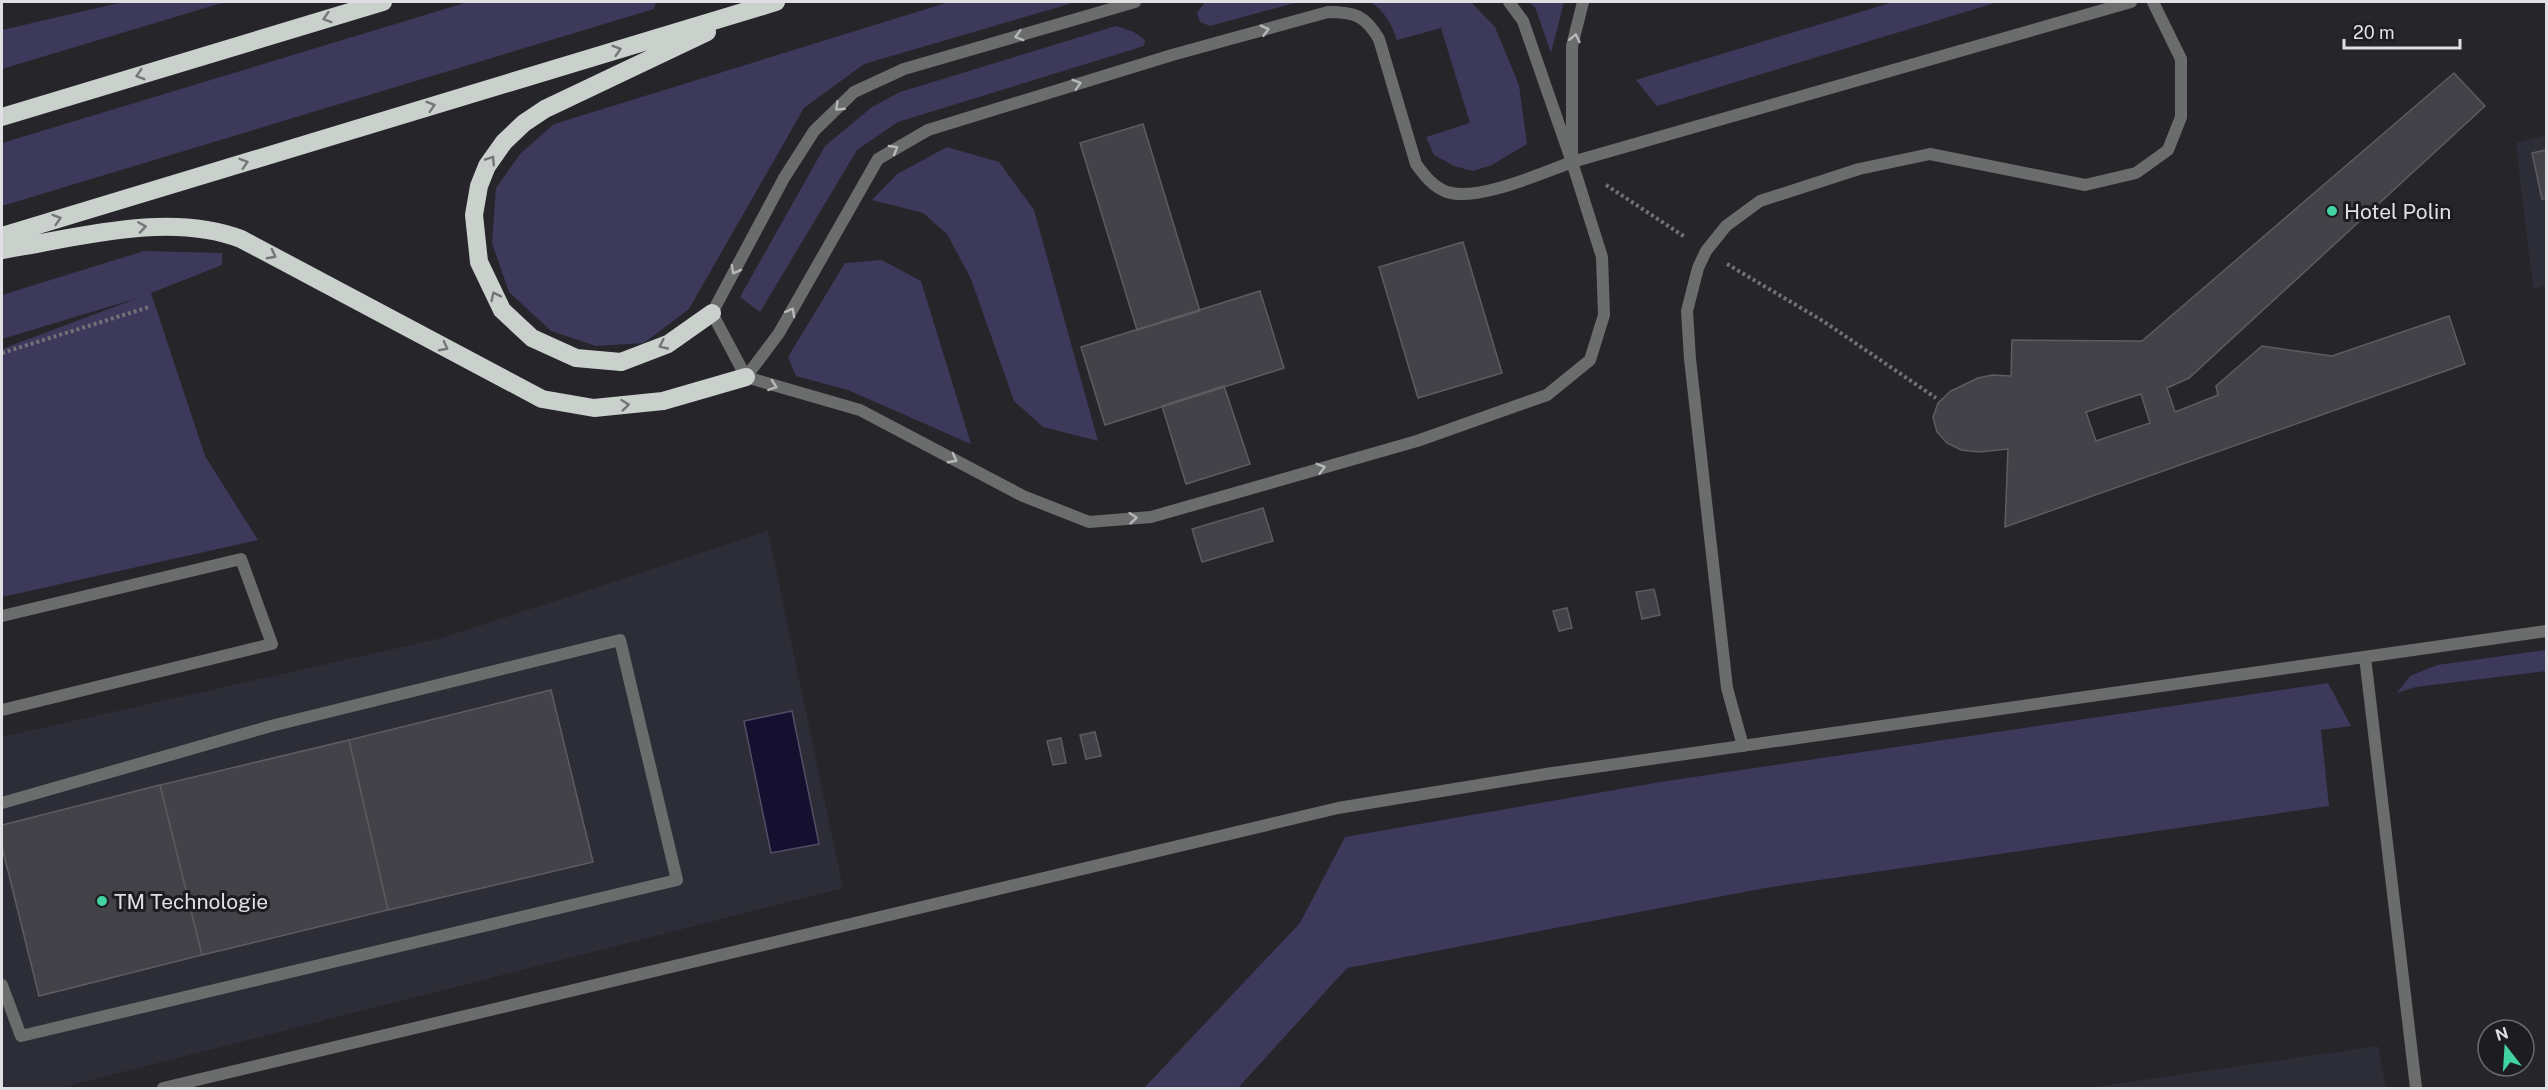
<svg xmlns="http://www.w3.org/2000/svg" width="2548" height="1090" viewBox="0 0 2548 1090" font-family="'Public Sans',sans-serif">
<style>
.built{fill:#2d2d38}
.green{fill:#3c395a}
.water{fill:#161030;stroke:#534e66;stroke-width:1.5}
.building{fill:#434248;stroke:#5c5c62;stroke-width:1.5;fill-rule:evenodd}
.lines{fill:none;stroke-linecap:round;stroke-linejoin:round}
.path{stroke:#717176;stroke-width:4;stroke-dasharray:3 3;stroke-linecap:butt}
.service{stroke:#6a6d6b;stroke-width:12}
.minor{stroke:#6a6d6b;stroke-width:12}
.motorway{stroke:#cad1cd;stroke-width:18}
.oneway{stroke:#737677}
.oneway2{stroke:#b7b8ba}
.poi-dot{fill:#42d4a0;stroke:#1c1c21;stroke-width:2}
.labels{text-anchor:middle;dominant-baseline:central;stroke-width:6;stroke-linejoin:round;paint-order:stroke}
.poi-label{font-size:21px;fill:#e0e0e4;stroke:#1c1c21;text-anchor:start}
</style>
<rect width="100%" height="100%" fill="#25252a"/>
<path class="built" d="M2546,135V285L2533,289L2516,143Z
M768,531L843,888L60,1088H2V737L442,638Z
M2378,1046L2386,1088H2087L2357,1049Z"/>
<path class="green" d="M123,2H225L2,69V30Z
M468,2H656L654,9L2,206V143Z
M949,2H1076L864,64L804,108L689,309L644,343L596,346L551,331L509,292L492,243L496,188L520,154L554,124Z
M1205,2H1298L1210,26L1200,22L1197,13Z
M1371,2H1471L1495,27L1519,85L1527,144L1492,165L1473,171L1454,166L1434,155L1426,137L1470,123L1441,28L1397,40C1391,23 1385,12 1371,2Z
M1529,2H1564L1551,53L1535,7Z
M1893,2H1998L1657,106L1636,80Z
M1116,26L1134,32L1145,40L1144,46L898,122L857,150L760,312L740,297L825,146L872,107L900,92Z
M947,147L999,162L1034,210L1098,441L1043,427L1014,401L971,279L947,234L923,213L872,200L897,174Z
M144,251L222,253V265L151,293L205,456L258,540L2,597V349L138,298L2,339V295Z
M882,260L921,281L971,444L848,390L796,376L788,357L845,263Z
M2546,650V671L2416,687L2397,693L2410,676L2437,665Z
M2328,683L2351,726L2321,730L2329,806L1765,888L1347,968L1238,1088H1144L1300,923L1345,837L1660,782Z"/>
<path class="water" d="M792,711L819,844L771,853L744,721Z"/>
<path class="building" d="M2454,73L2485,106L2189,378L2167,388L2175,412L2218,395L2216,386L2262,346L2332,356L2449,316L2465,364L2005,527L2008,449L1979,452L1961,450L1947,443L1937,432L1933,417L1938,403L1951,391L1978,378L1992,375L2011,376L2012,340L2142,341ZM2141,394L2150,423L2096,441L2086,412Z
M1143,124L1200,311L1137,330L1080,143Z
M2546,150V198L2542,199L2532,153Z
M1463,242L1502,373L1418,398L1379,267Z
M1260,291L1284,368L1105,425L1081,347Z
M1224,386L1250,464L1186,484L1162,406Z
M1263,508L1273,541L1202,562L1192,529Z
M1654,589L1660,615L1642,619L1636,592Z
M1567,608L1572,628L1559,631L1553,611Z
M551,690L593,862L388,910L349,740Z
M1095,732L1101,756L1086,759L1080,735Z
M1061,738L1066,763L1053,765L1047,741Z
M349,740L388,910L202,955L160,785Z
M160,785L202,955L39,996L2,847V825Z"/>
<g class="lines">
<path class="path" d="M1606,185L1685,237
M1727,264L1823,321L1936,398
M2,353L149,307"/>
<path class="service" d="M1135,2L904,69L854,92L814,131L784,178L712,313L746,377L860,410L1023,496L1089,522L1151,517L1417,441L1547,395L1590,360L1604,315L1602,257L1572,162L1523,21L1509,2
M1583,2L1572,46V162L2131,2
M746,377L779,333L878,159L928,130L1172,55L1328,12C1354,12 1365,15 1379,39L1416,164C1424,175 1433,187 1447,192C1477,202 1542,173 1572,162
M2,616L241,559L272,644L2,710
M1743,746L1727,688L1690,359L1687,311L1698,268L1706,251L1726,226L1760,201L1859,169L1930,154L2085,185L2136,173L2168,150L2181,117V59L2153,2
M2,803L271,726L620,640L677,880L21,1036L2,985"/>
<path class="minor" d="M2365,657L2416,1088
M163,1088L1338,808L1546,774L2546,631"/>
<path class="motorway" d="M707,32L545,109L524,123L504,142L487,166L479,186L474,215L479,262L502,310L532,338L576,358L621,362L668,344L712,313
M2,117L383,2
M2,236L776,2
M2,250C76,238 168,211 241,239L542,399L594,408L663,401L746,377"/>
</g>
<defs><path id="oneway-chevron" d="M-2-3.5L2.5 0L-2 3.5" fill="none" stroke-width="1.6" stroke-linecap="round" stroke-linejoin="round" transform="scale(1.5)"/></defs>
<g class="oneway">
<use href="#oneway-chevron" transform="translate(327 18) rotate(163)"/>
<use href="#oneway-chevron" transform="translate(617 50) rotate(-17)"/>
<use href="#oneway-chevron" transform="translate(140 75) rotate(163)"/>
<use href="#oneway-chevron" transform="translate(431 106) rotate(-17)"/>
<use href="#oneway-chevron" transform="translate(491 160) rotate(-57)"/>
<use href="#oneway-chevron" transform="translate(244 163) rotate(-17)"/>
<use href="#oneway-chevron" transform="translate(57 219) rotate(-17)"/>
<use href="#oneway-chevron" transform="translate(142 227) rotate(-9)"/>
<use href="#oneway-chevron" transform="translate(272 255) rotate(28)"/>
<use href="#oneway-chevron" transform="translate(495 296) rotate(-116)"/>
<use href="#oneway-chevron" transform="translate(663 345) rotate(155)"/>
<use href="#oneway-chevron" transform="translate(444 347) rotate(28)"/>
<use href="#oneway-chevron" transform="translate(625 405) rotate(-6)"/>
</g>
<g class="oneway2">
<use href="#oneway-chevron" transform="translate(1265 30) rotate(-15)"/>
<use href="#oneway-chevron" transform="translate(1019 36) rotate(164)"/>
<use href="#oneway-chevron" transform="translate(1575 38) rotate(-78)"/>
<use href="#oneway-chevron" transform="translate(1077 84) rotate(-17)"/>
<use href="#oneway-chevron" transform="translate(839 107) rotate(136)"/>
<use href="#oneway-chevron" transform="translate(894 149) rotate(-30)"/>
<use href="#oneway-chevron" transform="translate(735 270) rotate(118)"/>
<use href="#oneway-chevron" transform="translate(791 312) rotate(-61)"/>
<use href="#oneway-chevron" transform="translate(773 386) rotate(19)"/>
<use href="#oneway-chevron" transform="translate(953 459) rotate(28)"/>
<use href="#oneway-chevron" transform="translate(1321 468) rotate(-16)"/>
<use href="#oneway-chevron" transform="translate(1133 518) rotate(-5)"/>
</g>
<g class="poi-dot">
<circle cx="2332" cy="211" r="6"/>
<circle cx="102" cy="901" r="6"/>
</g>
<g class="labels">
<g class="poi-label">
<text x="2344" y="211">Hotel Polin</text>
<text x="114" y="901">TM Technologie</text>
</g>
</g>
<rect width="2548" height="1090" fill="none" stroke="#e0e0e4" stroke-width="6"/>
<g transform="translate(2506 1048) rotate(343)"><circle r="28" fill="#1c1c21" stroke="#6a6a6f" stroke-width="1.5"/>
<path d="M0-4.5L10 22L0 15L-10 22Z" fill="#42d4a0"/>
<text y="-9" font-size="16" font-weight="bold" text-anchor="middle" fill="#e0e0e4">N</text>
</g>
<path d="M2344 39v9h116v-9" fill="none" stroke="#e0e0e4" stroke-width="3"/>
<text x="2353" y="39" font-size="18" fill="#e0e0e4" stroke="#1c1c21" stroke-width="4.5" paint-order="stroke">20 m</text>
</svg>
